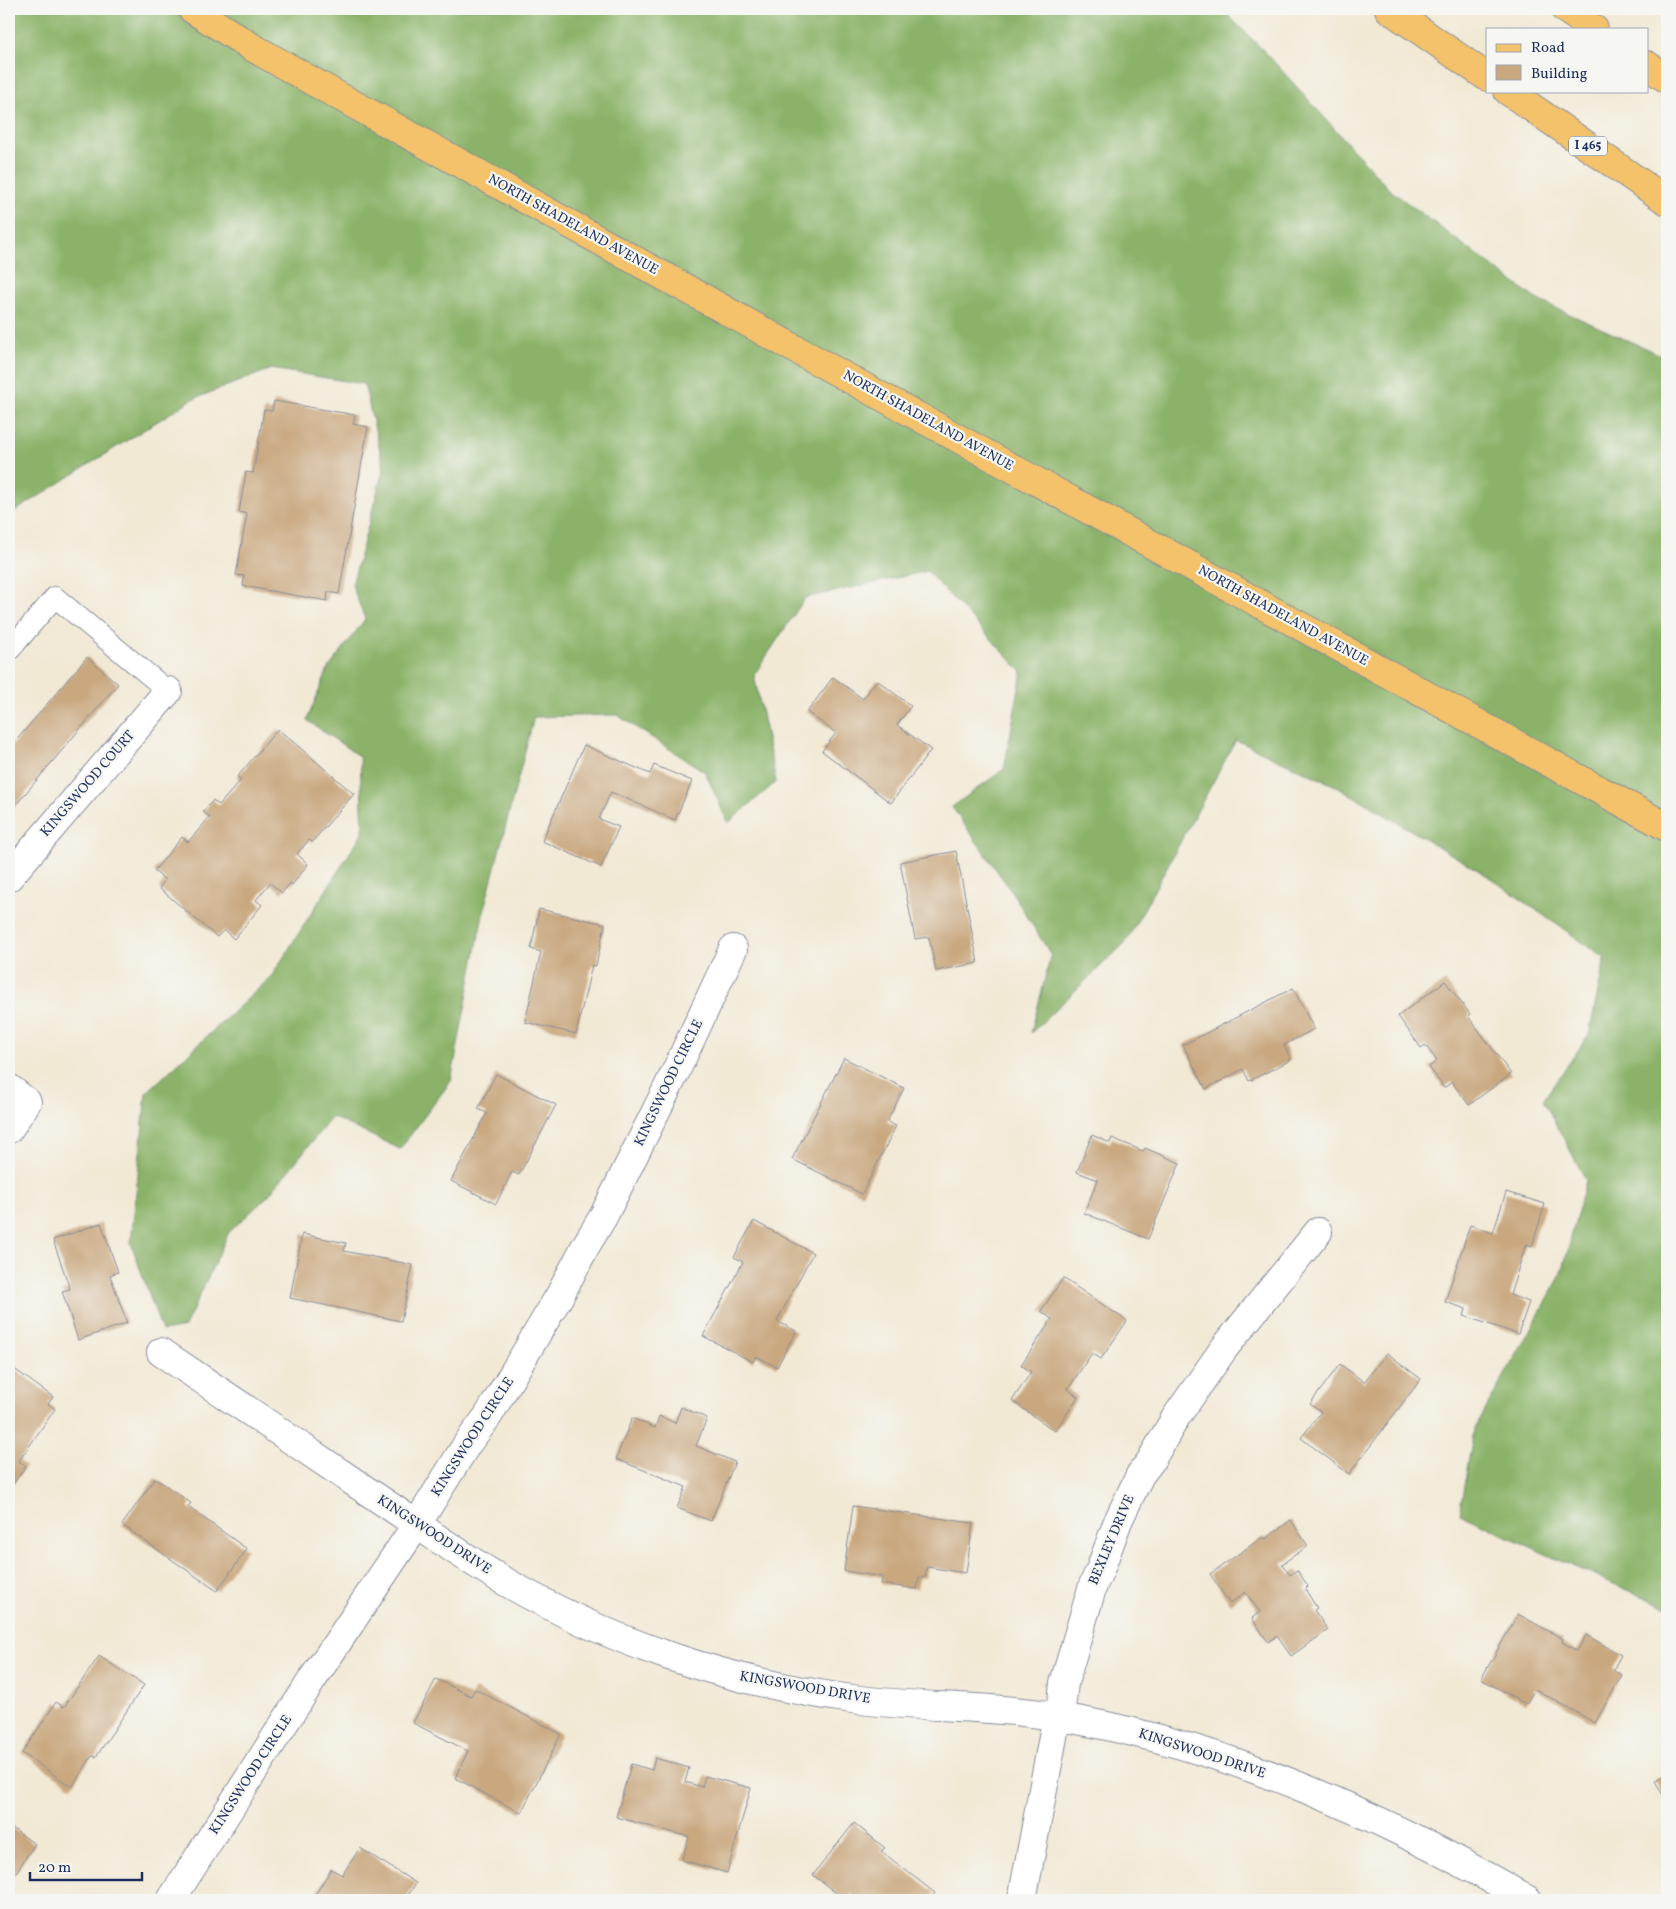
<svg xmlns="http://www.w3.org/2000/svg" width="1676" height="1909" viewBox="0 0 1676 1909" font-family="Vollkorn,serif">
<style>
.forest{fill:#8ab267;stroke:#527062}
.building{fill:#c9a880}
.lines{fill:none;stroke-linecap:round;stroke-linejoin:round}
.service-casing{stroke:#868c9a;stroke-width:22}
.minor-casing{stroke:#868c9a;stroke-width:30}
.primary-casing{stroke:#868c9a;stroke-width:30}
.motorway-casing{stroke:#868c9a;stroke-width:30}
.service{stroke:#fff;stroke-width:20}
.minor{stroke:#fff;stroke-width:28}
.primary{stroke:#f3c26a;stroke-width:28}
.motorway{stroke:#f3c26a;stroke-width:28}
.labels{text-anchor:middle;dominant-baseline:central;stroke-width:4.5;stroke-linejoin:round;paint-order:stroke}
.shield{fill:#f6f6f2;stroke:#5d6b8a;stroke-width:1}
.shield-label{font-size:12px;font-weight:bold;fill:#1b2f5e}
.street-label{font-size:14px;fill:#1b2f5e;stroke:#f6f6f2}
</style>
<rect width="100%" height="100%" fill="#f6f6f2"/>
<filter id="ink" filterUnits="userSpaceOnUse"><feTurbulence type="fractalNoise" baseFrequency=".02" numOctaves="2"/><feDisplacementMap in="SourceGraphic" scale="10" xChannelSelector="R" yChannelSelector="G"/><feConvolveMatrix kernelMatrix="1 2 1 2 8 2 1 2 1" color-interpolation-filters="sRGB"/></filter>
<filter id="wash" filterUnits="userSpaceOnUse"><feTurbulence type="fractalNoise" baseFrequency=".0096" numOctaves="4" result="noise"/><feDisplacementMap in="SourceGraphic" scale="20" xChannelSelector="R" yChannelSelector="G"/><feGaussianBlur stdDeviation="1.12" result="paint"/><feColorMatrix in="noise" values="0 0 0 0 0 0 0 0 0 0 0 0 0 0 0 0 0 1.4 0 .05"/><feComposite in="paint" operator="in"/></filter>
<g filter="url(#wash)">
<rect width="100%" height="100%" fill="#f2e9d5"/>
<path class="forest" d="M9,9H1222L1267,54L1390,190L1536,299L1667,358V1607L1563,1562L1459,1514L1474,1430L1562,1273L1586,1180L1543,1100L1589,1035L1605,958L1486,875L1340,788L1236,740L1126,942L1031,1033L1051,955L1010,889L952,807L1004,769L1022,672L927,571L805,598L754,675L776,782L728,823L705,772L617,715L534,717L484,909L451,1081L400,1149L332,1117L267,1197L229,1232L185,1327L162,1331L131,1243L146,1093L271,977L363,832L360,757L307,720L328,669L365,619L352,585L384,467L364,384L271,369L191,400L9,515Z"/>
<g id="blocks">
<path class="building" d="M274,401L355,415L353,424L368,427L339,594L328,592L327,601L243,586L244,576L236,575L247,514L239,512L246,472L253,473L264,410L272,411Z
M87,657L118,684L9,813V749Z
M833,677L863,699L877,680L911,706L897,725L931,750L891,803L822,751L836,733L807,712Z
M278,729L354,794L312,842L309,840L297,854L308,864L292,885L290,883L282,893L270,883L256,900L262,905L234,939L224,930L217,937L159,888L165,880L154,871L182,837L188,842L210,817L203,812L213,800L219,805L241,780L237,777Z
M584,745L650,774L654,765L692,781L675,820L611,792L599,819L619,827L601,867L542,841Z
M956,851L978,963L936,971L929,937L915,939L900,862Z
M539,909L605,924L596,966L592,965L576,1034L525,1022L541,952L531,949Z
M1445,981L1470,1014L1468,1016L1511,1074L1469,1105L1452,1082L1444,1088L1429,1067L1437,1061L1425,1045L1421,1048L1398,1016Z
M1293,988L1314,1029L1284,1045L1291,1060L1249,1081L1243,1069L1206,1089L1183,1045Z
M844,1058L904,1088L887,1122L896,1126L862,1194L792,1159Z
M496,1074L556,1105L519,1175L512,1172L496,1204L451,1181L487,1113L478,1109Z
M1092,1135L1110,1143L1112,1138L1143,1151L1145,1148L1180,1163L1148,1239L1084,1213L1098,1180L1077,1172Z
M1506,1192L1545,1204L1532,1246L1526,1244L1510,1295L1529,1302L1518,1334L1464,1316L1466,1309L1445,1302L1470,1225L1493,1233Z
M754,1221L813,1253L777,1321L796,1331L777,1367L756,1356L753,1362L703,1336L743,1262L734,1257Z
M101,1223L118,1272L110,1275L127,1323L78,1340L62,1291L70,1289L53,1240Z
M302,1234L346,1243L344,1251L413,1265L401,1321L290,1298Z
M1063,1278L1127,1321L1101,1359L1092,1353L1068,1389L1078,1397L1055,1431L1012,1401L1031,1372L1021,1365L1052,1319L1041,1311Z
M1387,1353L1421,1379L1349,1474L1301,1438L1321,1412L1310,1404L1340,1364L1364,1382Z
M9,1365L53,1397L48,1404L55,1409L19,1461L26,1466L9,1490Z
M681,1407L707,1418L696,1446L735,1462L711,1521L677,1508L686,1487L616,1459L632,1418L655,1428L659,1416L675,1423Z
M155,1478L191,1503L188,1507L247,1549L217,1591L122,1525Z
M853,1506L973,1523L966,1573L927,1567L925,1578L919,1577L917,1589L881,1584L882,1577L844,1571Z
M1291,1520L1308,1546L1282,1564L1290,1575L1297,1570L1308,1586L1305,1589L1317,1608L1314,1610L1328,1630L1291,1656L1277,1636L1268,1642L1252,1618L1260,1612L1245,1592L1230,1604L1210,1574L1263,1537L1265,1539Z
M1518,1614L1563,1639L1562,1642L1577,1651L1586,1635L1621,1655L1613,1670L1622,1675L1595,1723L1535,1689L1526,1704L1481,1679Z
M99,1656L144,1685L96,1757L92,1756L72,1787L22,1753L56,1702L64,1707Z
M436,1679L471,1696L475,1689L561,1734L521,1813L455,1778L468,1751L413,1723Z
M655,1758L689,1768L685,1782L702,1787L705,1776L751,1788L727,1873L682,1860L689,1837L616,1817L631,1764L652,1770Z
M1667,1774V1802L1655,1781Z
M854,1823L885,1848L881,1851L935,1893L929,1900H860L852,1894L847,1900H845L813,1875Z
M9,1826L35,1844L9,1883Z
M360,1848L416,1883L405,1900H312L331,1869L342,1875Z"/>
</g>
</g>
<g filter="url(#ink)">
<use href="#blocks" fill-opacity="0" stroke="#868c9a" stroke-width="1"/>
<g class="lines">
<defs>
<path id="service" d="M9,651L55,597L168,691"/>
<path id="minor" d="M9,877L168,691
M9,1088L27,1102L9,1129
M161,1352C230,1398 299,1445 367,1491C411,1520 454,1551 499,1578C552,1609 611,1636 669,1656C728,1676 791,1691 852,1699C919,1708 987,1705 1054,1716C1222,1743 1382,1815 1528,1900
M171,1900L312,1680L417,1524L467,1444L488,1416L560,1295L585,1247L603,1217L674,1075L733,949
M1022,1900L1057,1716L1062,1701L1064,1683L1093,1585L1100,1570L1118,1521L1140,1475L1150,1462L1176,1417L1225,1347L1318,1232"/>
<path id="primary" d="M192,9L250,46L344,99L817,361L1667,827"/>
<path id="motorway" d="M1389,9L1487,77
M1565,9L1594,29
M1647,65L1667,79
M1508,91L1667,201"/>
</defs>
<use href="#service" class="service-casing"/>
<use href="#minor" class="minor-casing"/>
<use href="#primary" class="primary-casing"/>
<use href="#motorway" class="motorway-casing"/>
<use href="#service" class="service"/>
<use href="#minor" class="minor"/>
<use href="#primary" class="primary"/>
<use href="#motorway" class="motorway"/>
</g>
</g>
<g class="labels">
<rect class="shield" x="1569" y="136.5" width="38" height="19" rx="4"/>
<g class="shield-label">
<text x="1588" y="146">I 465</text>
</g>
<g class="street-label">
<text transform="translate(573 225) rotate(29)">NORTH SHADELAND AVENUE</text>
<text transform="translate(928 421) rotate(29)">NORTH SHADELAND AVENUE</text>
<text transform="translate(1283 616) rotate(29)">NORTH SHADELAND AVENUE</text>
<text transform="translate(88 784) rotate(-49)">KINGSWOOD COURT</text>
<text transform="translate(669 1083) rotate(-64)">KINGSWOOD CIRCLE</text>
<text transform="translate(473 1437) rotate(-57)">KINGSWOOD CIRCLE</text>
<text transform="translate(434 1535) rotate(33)">KINGSWOOD DRIVE</text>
<text transform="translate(1112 1540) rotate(-67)">BEXLEY DRIVE</text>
<text transform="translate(805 1688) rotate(10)">KINGSWOOD DRIVE</text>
<text transform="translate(1202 1754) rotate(18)">KINGSWOOD DRIVE</text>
<text transform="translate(251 1775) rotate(-57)">KINGSWOOD CIRCLE</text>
</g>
</g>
<rect width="1676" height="1909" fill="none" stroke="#f6f6f2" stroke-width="30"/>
<rect x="1486" y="28" width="162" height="65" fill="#f6f6f2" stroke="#9ea6b7"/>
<rect x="1496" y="44" width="25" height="8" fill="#f3c26a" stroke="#9ea6b7"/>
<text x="1531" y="52" font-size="15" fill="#1b2f5e">Road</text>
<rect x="1496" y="65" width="25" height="15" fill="#c9a880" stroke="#9ea6b7"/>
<text x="1531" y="78" font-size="15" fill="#1b2f5e">Building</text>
<path d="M30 1872v8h112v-8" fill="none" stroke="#1b2f5e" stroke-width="2.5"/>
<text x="38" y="1872" font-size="15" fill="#1b2f5e" stroke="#f6f6f2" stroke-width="4" paint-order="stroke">20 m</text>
</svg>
